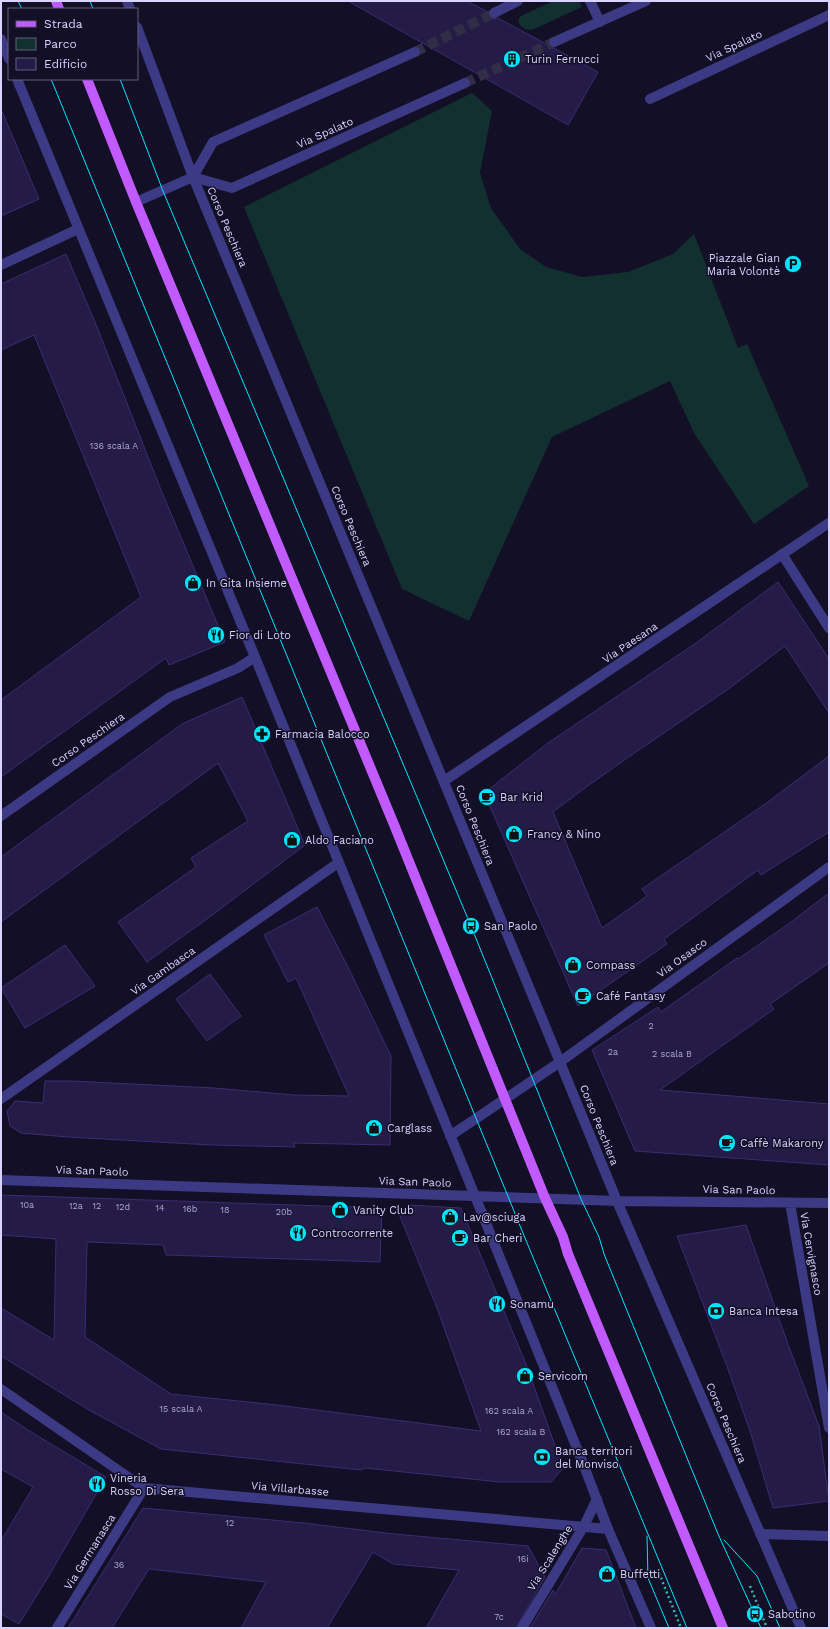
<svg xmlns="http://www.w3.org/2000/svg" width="830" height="1629" viewBox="0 0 830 1629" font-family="'Work Sans',sans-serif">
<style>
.green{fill:#12302f}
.building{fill:#241b47;stroke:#3b2d73}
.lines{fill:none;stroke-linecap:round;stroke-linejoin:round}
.minor-tunnel{stroke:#312d47;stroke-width:10;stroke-dasharray:10 5;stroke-linecap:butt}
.path{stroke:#2fb8b0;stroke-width:2.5;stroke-dasharray:2 3;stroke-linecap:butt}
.minor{stroke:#3d3a85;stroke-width:10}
.major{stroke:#c25bff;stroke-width:10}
.tram{stroke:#00e5ff;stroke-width:1}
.labels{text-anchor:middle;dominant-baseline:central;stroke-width:3;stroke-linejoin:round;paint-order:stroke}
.number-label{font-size:9px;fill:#aca6d1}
.street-label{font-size:11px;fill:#d9d4ff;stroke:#130f26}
.poi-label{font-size:11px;fill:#d9d4ff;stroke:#130f26;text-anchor:start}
</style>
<rect width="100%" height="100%" fill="#130f26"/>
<path class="green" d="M553,1H579L582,7L532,30C524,30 520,27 518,20L521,16Z
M472,93L492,111L480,173L491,208L520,249L546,267L582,277L628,272L673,254L694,234L738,348L747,344L809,486L754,524L694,433L670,381L552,437L469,621L402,589L244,207Z"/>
<path class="building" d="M348,1H467L488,12L491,19L498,18L598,72L568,125Z
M1,109L39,199L1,216Z
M66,254L95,322L159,485L225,642L169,665L166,658L1,777V700L141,597L34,335L1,350V284Z
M778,582L829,659V713L785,646L727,690L633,754L582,790L553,812L602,928L647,896L642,889L765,804L829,756V832L761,875L758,870L664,939L667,944L578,1006L484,793L548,743L696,643Z
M242,697L305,845L211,916L147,962L118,922L196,867L191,858L248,821L218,763L1,922V857L182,724Z
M829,893V963L770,1004L774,1009L660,1090L829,1104V1165L635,1151L592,1050L658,1007L661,1012L737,958L738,959L787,925Z
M317,907L349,969L391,1056L390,1145L294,1143L295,1147L211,1145L68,1137L21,1133L10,1126L7,1111L15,1101L43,1103L45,1081H71L214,1088L294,1095L349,1096L296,978L288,982L264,935Z
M65,945L95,986L25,1028L1,988Z
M210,974L241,1016L207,1041L176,999Z
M1,1195L382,1208L380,1262L166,1255L163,1245L87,1242L85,1337L171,1394L277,1405L481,1431L437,1308L397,1209H410V1205L461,1208L526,1364L563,1468L551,1482H500L365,1468L361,1470L161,1449L89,1410L1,1356V1308L54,1340L56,1239L1,1235Z
M746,1225L789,1347L819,1426L829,1501L773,1508L750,1431L728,1369L677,1236Z
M1,1412L31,1432L106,1477L47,1579L19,1624L1,1614V1541L33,1487L1,1469Z
M143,1508L304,1523L394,1534L528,1546L545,1577L516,1628H426L459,1570L393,1564L373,1552L327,1628H241L266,1582L149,1569L112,1628H68Z
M582,1548L606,1550L636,1628H530L553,1590L555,1595Z"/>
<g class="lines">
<path class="minor-tunnel" d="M415,52L494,13
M465,83L554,42"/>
<path class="path" d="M659,1573L681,1628
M750,1586L767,1628"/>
<path class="minor" d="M127,1L130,9
M590,1L600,22
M494,13L518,1
M137,27L193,177L541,1016L617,1201L801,1628
M1,39L9,59
M554,42L646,1
M17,79L255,657L475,1196L584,1466L608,1529L651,1628
M650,99L829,15
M193,177L232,188L465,83
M136,202L193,177L213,142L415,52
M1,265L78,229
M782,554L829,628
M444,781L829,523
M1,816L170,697L238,668L255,657
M1,1099L338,863
M450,1136L560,1062L829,867
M1,1180L617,1201L829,1203
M790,1203L829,1428
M1,1389L144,1488L608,1529
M760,1534L829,1536
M57,1628L144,1488
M522,1628L584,1526L597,1499"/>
<path class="major" d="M56,1L59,9
M87,79L136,202L395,827L545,1198L563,1237L568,1254L723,1628"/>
<path class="tram" d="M18,1L22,9
M90,1L93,9
M51,79L525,1238L687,1628
M120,79L163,191L471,926L581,1199L599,1237L604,1254L718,1534L761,1628
M647,1536L648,1578L669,1628
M724,1540L757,1576L780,1628"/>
</g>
<defs>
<symbol id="building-disc" viewBox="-11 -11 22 22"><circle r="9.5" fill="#00e5ff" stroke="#130f26"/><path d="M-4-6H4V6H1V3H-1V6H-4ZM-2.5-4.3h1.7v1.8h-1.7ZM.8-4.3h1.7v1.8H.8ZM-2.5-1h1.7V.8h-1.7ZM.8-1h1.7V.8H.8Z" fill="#111"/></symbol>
<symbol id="parking-disc" viewBox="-11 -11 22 22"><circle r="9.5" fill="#00e5ff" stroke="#130f26"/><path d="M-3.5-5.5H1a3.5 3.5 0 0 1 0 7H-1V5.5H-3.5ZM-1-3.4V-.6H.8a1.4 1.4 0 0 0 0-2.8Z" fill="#111"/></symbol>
<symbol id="shop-disc" viewBox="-11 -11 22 22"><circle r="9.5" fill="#00e5ff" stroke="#130f26"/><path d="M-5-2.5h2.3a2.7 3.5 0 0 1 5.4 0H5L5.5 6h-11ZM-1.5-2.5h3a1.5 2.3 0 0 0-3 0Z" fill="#111"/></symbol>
<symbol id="restaurant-disc" viewBox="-11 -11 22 22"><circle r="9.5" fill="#00e5ff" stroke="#130f26"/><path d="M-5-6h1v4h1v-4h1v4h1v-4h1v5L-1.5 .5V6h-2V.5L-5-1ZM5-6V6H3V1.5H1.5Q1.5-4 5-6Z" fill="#111"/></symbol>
<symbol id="pharmacy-disc" viewBox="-11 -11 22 22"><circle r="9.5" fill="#00e5ff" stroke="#130f26"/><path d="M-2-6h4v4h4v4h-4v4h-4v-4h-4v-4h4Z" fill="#111"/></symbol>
<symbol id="cafe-disc" viewBox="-11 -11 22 22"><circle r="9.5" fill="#00e5ff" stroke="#130f26"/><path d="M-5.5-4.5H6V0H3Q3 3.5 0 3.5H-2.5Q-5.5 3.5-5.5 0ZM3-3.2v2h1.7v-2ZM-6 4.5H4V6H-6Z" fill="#111"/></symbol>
<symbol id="bus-disc" viewBox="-11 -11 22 22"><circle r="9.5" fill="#00e5ff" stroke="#130f26"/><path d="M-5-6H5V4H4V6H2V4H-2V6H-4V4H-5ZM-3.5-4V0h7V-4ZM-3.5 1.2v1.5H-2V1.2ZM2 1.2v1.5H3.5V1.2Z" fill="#111"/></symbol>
<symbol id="bank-disc" viewBox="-11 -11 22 22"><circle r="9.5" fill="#00e5ff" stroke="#130f26"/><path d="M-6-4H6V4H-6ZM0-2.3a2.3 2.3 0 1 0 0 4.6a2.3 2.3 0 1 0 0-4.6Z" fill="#111"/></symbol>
</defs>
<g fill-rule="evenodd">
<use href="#building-disc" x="502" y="49" width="20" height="20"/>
<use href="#parking-disc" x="783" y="254" width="20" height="20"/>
<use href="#shop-disc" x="183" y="573" width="20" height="20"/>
<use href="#restaurant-disc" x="206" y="625" width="20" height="20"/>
<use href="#pharmacy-disc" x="252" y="724" width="20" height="20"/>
<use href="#cafe-disc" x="477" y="787" width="20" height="20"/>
<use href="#shop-disc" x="504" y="824" width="20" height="20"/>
<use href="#shop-disc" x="282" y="830" width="20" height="20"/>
<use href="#bus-disc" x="461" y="916" width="20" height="20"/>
<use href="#shop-disc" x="563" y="955" width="20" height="20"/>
<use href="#cafe-disc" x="573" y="986" width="20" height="20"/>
<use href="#shop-disc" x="364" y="1118" width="20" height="20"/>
<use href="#cafe-disc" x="717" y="1133" width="20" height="20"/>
<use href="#shop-disc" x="330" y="1200" width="20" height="20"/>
<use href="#shop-disc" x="440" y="1207" width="20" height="20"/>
<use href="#restaurant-disc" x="288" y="1223" width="20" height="20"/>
<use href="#cafe-disc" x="450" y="1228" width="20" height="20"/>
<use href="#restaurant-disc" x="487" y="1294" width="20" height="20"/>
<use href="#bank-disc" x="706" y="1301" width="20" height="20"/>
<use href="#shop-disc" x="515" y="1366" width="20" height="20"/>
<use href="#bank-disc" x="532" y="1447" width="20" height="20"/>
<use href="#restaurant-disc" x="87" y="1474" width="20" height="20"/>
<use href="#shop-disc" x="597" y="1564" width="20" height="20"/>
<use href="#bus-disc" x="745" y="1604" width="20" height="20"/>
</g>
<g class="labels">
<g class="number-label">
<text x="114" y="446">136 scala A</text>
<text x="651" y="1026">2</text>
<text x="613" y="1052">2a</text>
<text x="672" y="1054">2 scala B</text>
<text x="27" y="1205">10a</text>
<text x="76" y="1206">12a</text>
<text x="97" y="1206">12</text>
<text x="123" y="1207">12d</text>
<text x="160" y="1208">14</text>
<text x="190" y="1209">16b</text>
<text x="225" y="1210">18</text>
<text x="284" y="1212">20b</text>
<text x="181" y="1409">15 scala A</text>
<text x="509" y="1411">162 scala A</text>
<text x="521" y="1432">162 scala B</text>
<text x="230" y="1523">12</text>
<text x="523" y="1559">16i</text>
<text x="119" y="1565">36</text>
<text x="499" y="1617">7c</text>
</g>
<g class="street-label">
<text transform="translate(734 46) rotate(-25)">Via Spalato</text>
<text transform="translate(325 133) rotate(-24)">Via Spalato</text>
<text transform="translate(227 227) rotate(67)">Corso Peschiera</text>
<text transform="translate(351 526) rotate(67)">Corso Peschiera</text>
<text transform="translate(630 643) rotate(-34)">Via Paesana</text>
<text transform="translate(88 740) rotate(-35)">Corso Peschiera</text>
<text transform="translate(475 825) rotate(68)">Corso Peschiera</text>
<text transform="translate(682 958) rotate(-36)">Via Osasco</text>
<text transform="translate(163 971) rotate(-35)">Via Gambasca</text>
<text transform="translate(599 1125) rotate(68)">Corso Peschiera</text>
<text transform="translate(92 1171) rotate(2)">Via San Paolo</text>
<text transform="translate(415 1182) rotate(2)">Via San Paolo</text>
<text transform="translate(739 1190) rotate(1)">Via San Paolo</text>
<text transform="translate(811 1254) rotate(80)">Via Cervignasco</text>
<text transform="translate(726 1423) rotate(67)">Corso Peschiera</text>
<text transform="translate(290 1489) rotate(5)">Via Villarbasse</text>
<text transform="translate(90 1552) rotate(-58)">Via Germanasca</text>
<text transform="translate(550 1558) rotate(-58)">Via Scalenghe</text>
</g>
<g class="poi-label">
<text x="525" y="59">Turin Ferrucci</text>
<text x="780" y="258" text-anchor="end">Piazzale Gian<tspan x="780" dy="13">Maria Volontè</tspan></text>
<text x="206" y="583">In Gita Insieme</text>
<text x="229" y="635">Fior di Loto</text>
<text x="275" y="734">Farmacia Balocco</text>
<text x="500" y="797">Bar Krid</text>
<text x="527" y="834">Francy &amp; Nino</text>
<text x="305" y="840">Aldo Faciano</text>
<text x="484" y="926">San Paolo</text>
<text x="586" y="965">Compass</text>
<text x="596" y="996">Café Fantasy</text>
<text x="387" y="1128">Carglass</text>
<text x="740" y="1143">Caffè Makarony</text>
<text x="353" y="1210">Vanity Club</text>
<text x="463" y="1217">Lav@sciuga</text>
<text x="311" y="1233">Controcorrente</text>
<text x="473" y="1238">Bar Cherì</text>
<text x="510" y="1304">Sonamu</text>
<text x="729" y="1311">Banca Intesa</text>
<text x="538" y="1376">Servicom</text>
<text x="555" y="1451">Banca territori<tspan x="555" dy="13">del Monviso</tspan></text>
<text x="110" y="1478">Vineria<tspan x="110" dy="13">Rosso Di Sera</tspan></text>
<text x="620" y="1574">Buffetti</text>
<text x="768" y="1614">Sabotino</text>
</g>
</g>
<rect width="830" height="1629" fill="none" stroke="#d9d4ff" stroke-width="4"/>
<rect x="8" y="8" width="130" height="72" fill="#130f26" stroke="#625e7d"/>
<rect x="16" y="21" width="20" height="6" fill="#c25bff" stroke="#625e7d"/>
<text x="44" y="28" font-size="12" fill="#d9d4ff">Strada</text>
<rect x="16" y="38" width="20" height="12" fill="#12302f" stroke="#625e7d"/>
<text x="44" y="48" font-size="12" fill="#d9d4ff">Parco</text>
<rect x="16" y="58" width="20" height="12" fill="#241b47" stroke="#625e7d"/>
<text x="44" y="68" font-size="12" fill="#d9d4ff">Edificio</text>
</svg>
